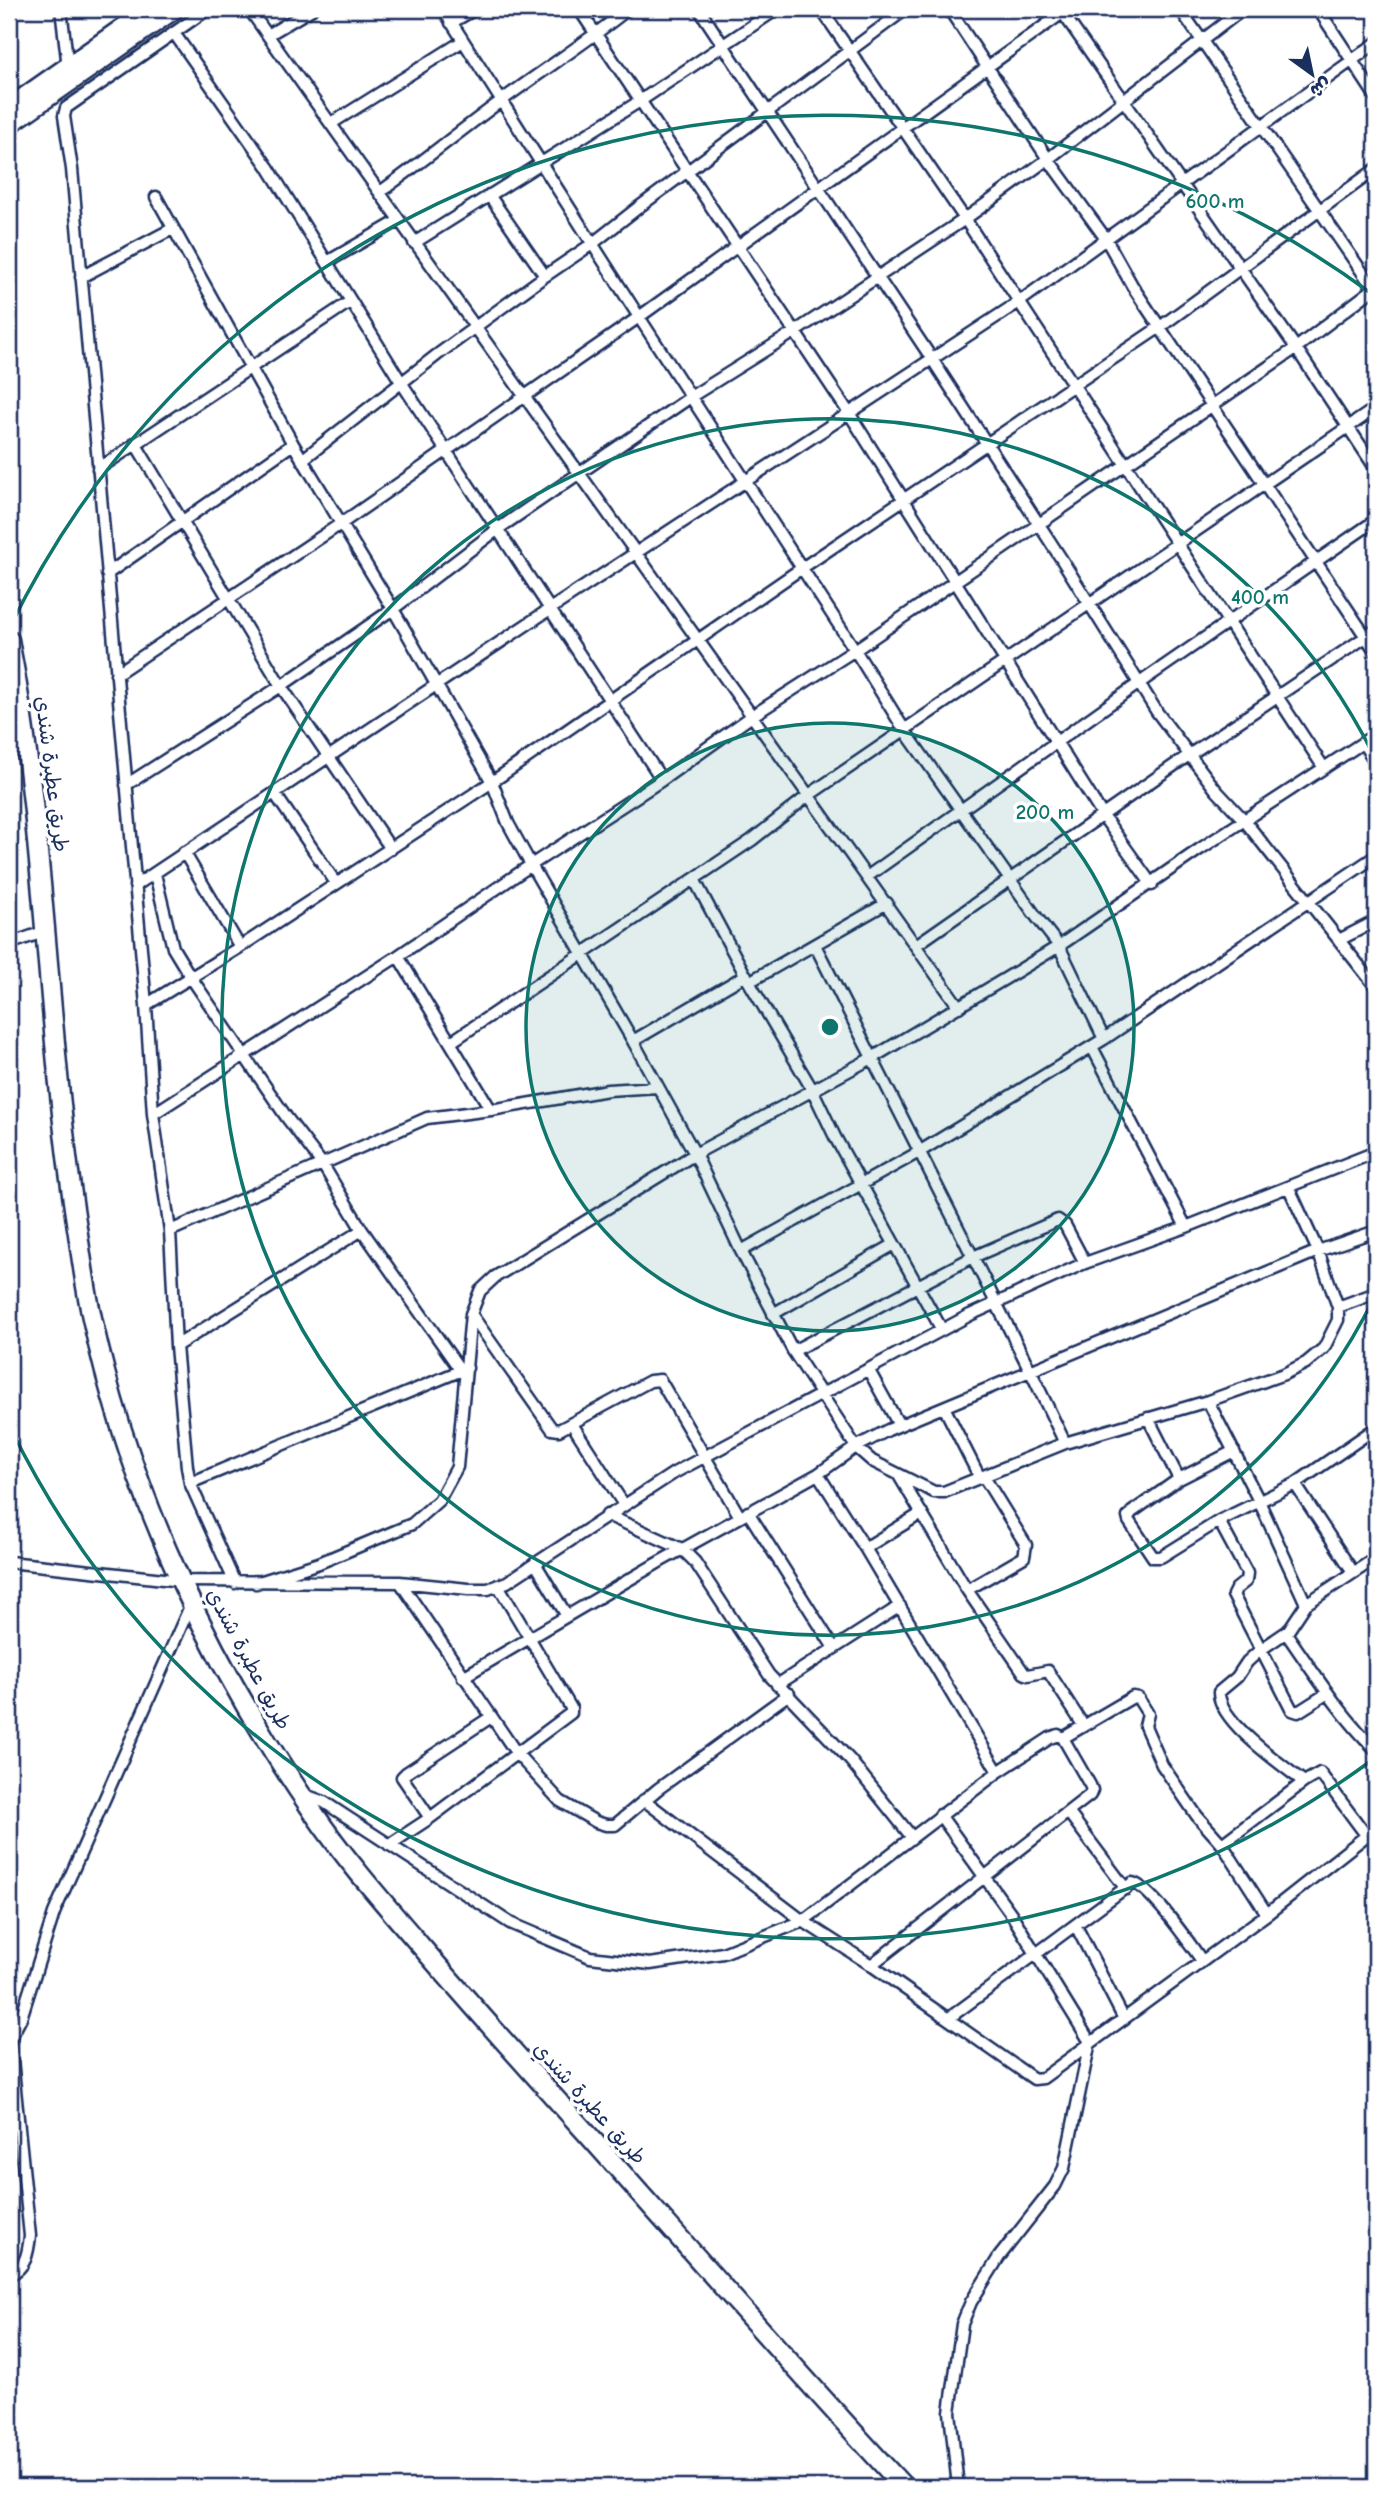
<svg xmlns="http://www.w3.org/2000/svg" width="1385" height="2496" viewBox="0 0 1385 2496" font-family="'Comic Neue','Playpen Sans Arabic',sans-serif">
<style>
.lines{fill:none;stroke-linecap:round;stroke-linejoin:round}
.street-casing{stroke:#1b2f5e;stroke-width:15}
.highway-casing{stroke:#1b2f5e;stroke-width:23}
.street{stroke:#fff;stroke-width:10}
.highway{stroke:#fff;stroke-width:18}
.ring{fill:none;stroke:#0f766e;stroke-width:3.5}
.labels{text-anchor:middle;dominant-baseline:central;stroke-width:7;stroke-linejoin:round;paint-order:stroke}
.street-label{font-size:21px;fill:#1b2f5e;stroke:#fff}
.centre{fill:#0f766e;stroke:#fff;stroke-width:3.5}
.ring-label{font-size:21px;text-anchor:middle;font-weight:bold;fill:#0f766e;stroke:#fff;stroke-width:7;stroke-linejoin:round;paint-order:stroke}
</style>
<rect width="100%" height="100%" fill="#fff"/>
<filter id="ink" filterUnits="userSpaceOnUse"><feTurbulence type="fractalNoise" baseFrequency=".0143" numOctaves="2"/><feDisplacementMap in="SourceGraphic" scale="14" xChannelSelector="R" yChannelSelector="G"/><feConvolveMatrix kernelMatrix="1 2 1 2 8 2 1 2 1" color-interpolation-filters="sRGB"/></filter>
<g filter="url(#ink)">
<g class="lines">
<defs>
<path id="street" d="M61,9L68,67
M208,9L66,108L64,116L72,169L146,1005L153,1114L170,1231L176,1346L187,1467L190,1483L235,1583
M249,9L959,1007
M443,9L639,317L855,650L905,731L1035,915L1059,946L1104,1039L1376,856
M579,9L849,413L1103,816L1152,885
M699,9L932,359L1062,560L1157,712L1216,790L1244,820L1376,987
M821,9L965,219L1324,768
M949,9L1048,159L1106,239L1133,287L1376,652
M1060,9L1296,348L1376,469
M1180,9L1376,292
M1318,9L1376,97
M451,23L475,9
M174,33L268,167L401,382L662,780
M268,35L312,9
M332,123L463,41
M380,192C421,163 460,131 501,101C543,70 587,42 628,9
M489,195L545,276
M156,197L293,444L393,609L492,782L508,823L531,865L633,1041L695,1154L741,1251L793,1351L856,1447L872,1461L934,1492H944L1065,1443L1208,1401L1284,1374L1306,1363L1324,1348L1338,1320V1307L1318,1251L1289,1188
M414,243L640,101L777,9
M327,262L398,221
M81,277L172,229
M135,443L281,686L391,849
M302,460L437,355L545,276L592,244L639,207L906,9
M98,469L351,301
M107,574L293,444
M116,674L342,523L639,317L1068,9
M1363,743L1376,763
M126,785L281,686L393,609L498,529L692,396L796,331L965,219L1048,159L1243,9
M275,794L336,883
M184,852L240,947
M155,874L173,948L190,976L287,1118L323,1165L362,1230L461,1371
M868,876L1138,684L1376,520
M694,879L749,982L812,1089L835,1137L942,1330
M135,886L550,609L1019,302L1376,43
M1339,940L1376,921
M9,944L46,931
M815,945L1030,1370L1065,1443
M916,945L1189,755L1376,630
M749,982L887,903
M146,1005L240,947L492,782L802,568L1160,327L1376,169
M633,1041L746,975
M451,1042L752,840L809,795L1376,408
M1092,1047L1186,1227
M491,1110L608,1090L658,1087
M153,1114L398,956L531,865L662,780L752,716L855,650L1296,348L1376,287
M170,1231L427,1118L491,1110L398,956
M741,1251L919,1152L1104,1039
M1338,1307L1376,1293
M471,1314L552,1429L559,1430L650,1381L660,1380L740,1517
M773,1314L893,1245
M176,1346L362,1230
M793,1351L973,1257L1058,1220L1065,1225L1085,1263
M868,1369L899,1425
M1208,1401L1259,1501L1306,1604
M944,1407L980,1478
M1148,1418L1179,1479
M572,1424L624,1505
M1234,1451L1179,1479L1132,1512L1128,1517L1129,1521L1153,1557H1161L1219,1521L1295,1484L1376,1428
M818,1474L865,1548L998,1772
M898,1474L967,1590L1024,1673L1028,1675L1048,1671L1083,1725
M190,1483L467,1368
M1295,1484L1353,1572
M748,1512L834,1648
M607,1515L682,1549L695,1562L769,1675L850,1760L911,1836
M1219,1521L1247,1573L1246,1581L1236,1589L1233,1595L1292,1710L1298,1712L1328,1693
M865,1548L922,1513
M9,1562L182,1581L400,1582L468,1589H488L507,1582L674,1473L970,1315L1085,1263L1186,1227L1376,1152
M535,1563L567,1616
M400,1582L517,1754L560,1801L596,1822L606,1825H615L658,1789L789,1694
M256,1583L319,1563L412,1524L439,1500L457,1467L471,1314L480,1291L495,1277L695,1154L872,1058L1008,977L1059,946L1200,849L1376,734
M967,1590L1024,1557L1026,1545L984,1477
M1286,1633C1314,1673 1341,1716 1376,1750
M463,1677L661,1561L818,1474L856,1447L888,1430L1318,1251L1376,1231
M777,1685L900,1606
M1063,1738L1133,1697L1138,1698L1148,1714L1145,1726L1162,1765L1197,1816L1222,1844L1267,1914
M1304,1782C1282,1765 1218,1721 1219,1692L1237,1677L1247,1662L1260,1650L1288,1631L1306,1604L1376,1558
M305,1795L324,1802L350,1819L510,1923L590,1957L650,1964L723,1953L803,1921L998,1772L1050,1738L1058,1735L1063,1738L1090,1785L1092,1790L1090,1795L871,1965
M644,1800L803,1921L871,1965L1034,2079L1043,2078L1267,1914L1376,1828
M1068,1812L1126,1889
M940,1815L1012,1915L1090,2042L1064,2168L1055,2186L999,2257L971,2302L962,2324L950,2412L958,2487
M430,1818L402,1777L406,1773L491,1717
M1222,1844L1304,1782L1320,1773L1366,1835
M389,1845L430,1818L571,1713V1708L498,1585
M1076,1926L1124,2019
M949,2018L1132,1883C1148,1884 1191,1945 1202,1961
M9,2041L21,2018L54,1913L191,1604
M9,2275C26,2268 28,2253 30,2236L10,2040"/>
<path id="highway" d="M9,108L150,9
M9,124L174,9
M9,640C47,836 46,1037 78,1234C82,1262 86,1291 92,1318C130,1495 211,1664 313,1812C345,1859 383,1902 420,1945C476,2010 533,2074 590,2137C694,2254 797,2372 904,2487"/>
</defs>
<use href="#street" class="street-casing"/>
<use href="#highway" class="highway-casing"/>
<use href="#street" class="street"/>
<use href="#highway" class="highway"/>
</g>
</g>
<circle cx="830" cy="1027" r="304" fill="#0f766e" fill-opacity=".12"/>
<g class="ring">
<circle cx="830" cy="1027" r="304"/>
<path d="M1374 1298A608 608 0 1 1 1374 756"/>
<path d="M1372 1760A912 912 0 0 1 10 1427M10 627A912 912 0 0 1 1372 294"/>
</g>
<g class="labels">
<g class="street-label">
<text transform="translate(52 774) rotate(83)">طريق عطبرة شندي</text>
<text transform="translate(249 1659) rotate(62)">طريق عطبرة شندي</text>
<text transform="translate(590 2103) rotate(48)">طريق عطبرة شندي</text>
</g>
</g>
<circle cx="830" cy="1027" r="10" class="centre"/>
<g class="ring-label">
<text x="1215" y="208">600 m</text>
<text x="1260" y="604">400 m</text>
<text x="1045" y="819">200 m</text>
</g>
<rect width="1385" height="2496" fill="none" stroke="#fff" stroke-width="35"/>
<rect x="18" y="18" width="1350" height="2461" fill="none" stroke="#1b2f5e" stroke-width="2.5" filter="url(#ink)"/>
<g transform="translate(1312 74) rotate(147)" stroke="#ffffff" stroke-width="5" paint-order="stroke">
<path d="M0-5L12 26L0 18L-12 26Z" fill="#1b2f5e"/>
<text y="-10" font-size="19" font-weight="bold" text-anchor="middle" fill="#1b2f5e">ش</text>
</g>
</svg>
